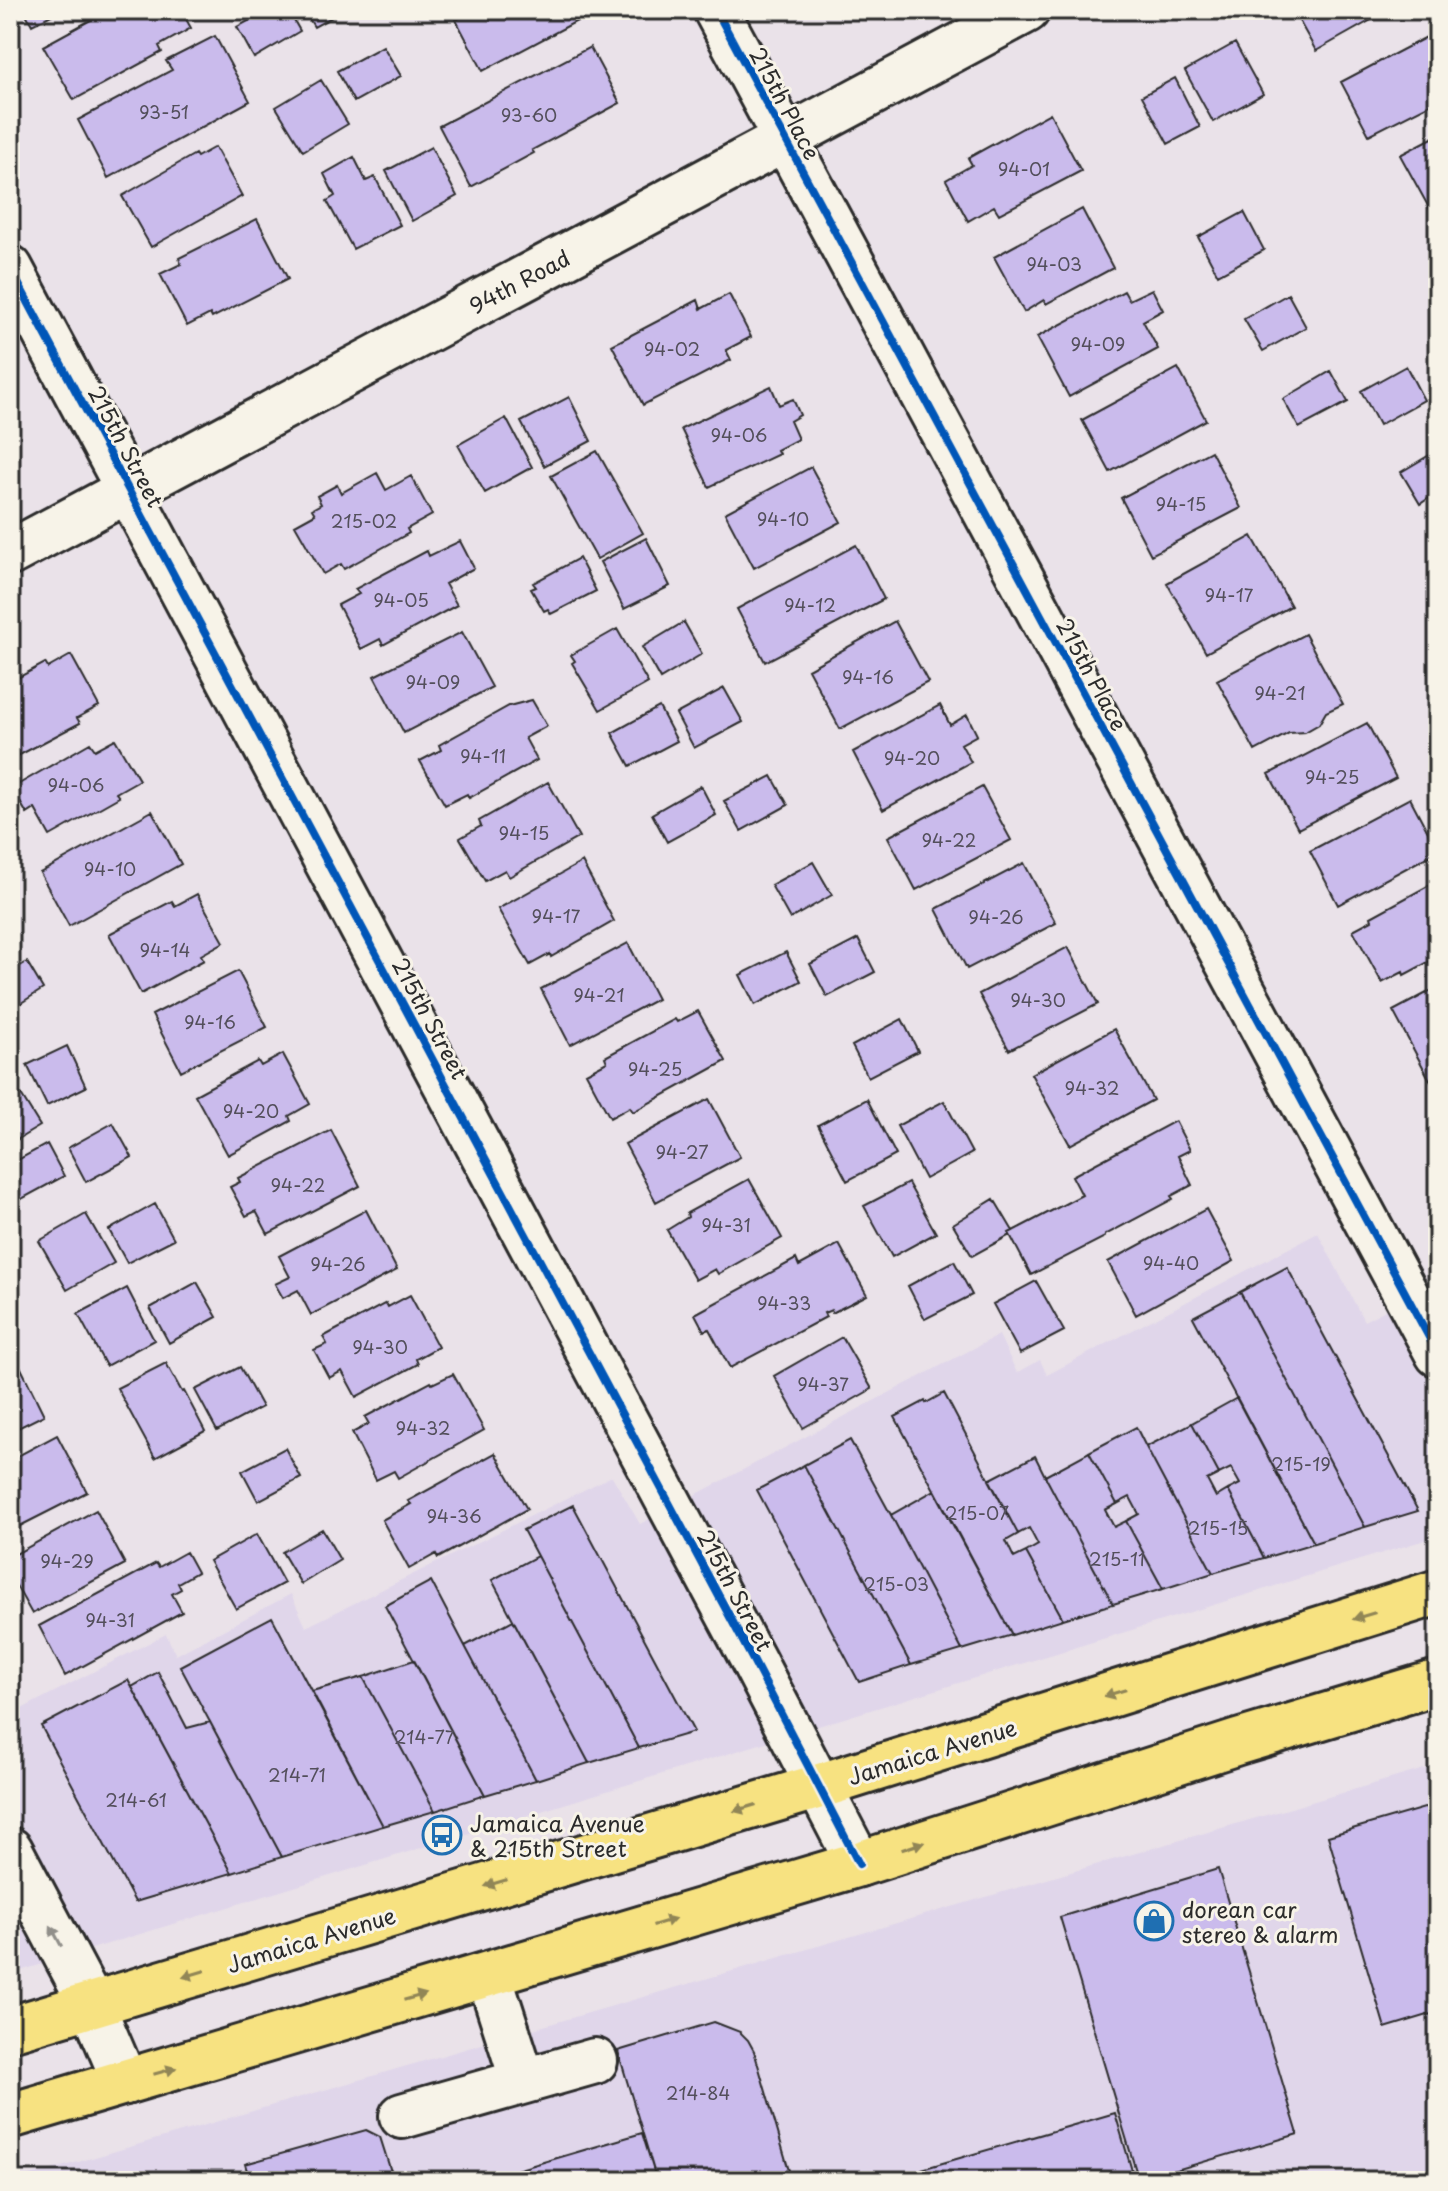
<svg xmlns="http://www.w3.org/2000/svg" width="1448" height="2191" viewBox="0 0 1448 2191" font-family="'Playpen Sans',sans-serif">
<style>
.built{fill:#e0d6ea}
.building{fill:#cabbec;stroke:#2b2b2b;stroke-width:2}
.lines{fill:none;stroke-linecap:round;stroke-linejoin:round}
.minor-casing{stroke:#2b2b2b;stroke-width:50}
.major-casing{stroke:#2b2b2b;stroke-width:50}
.minor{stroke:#f7f3e8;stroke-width:44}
.major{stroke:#f7e281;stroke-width:44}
.cycleway-casing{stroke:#f7f3e8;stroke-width:13}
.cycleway{stroke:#0057b8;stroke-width:8}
.oneway{fill:#918656}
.oneway2{fill:#918f8a}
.labels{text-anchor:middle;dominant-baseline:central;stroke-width:6;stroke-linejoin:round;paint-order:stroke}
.number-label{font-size:18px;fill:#534f5b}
.street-label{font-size:22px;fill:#2b2b2b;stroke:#f7f3e8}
.poi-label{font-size:22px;fill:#2b2b2b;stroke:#f7f3e8;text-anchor:start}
</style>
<rect width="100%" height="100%" fill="#eae2e9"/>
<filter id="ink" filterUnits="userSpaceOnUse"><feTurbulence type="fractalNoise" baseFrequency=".0125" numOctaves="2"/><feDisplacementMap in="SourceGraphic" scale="16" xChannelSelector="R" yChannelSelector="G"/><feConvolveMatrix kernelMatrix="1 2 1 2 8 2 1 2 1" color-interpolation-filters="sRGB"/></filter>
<g filter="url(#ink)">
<path class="built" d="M1318,1233L1364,1321L1438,1283V1536L10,1974V1715L166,1634L176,1655L291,1594L306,1627L612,1476L640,1524L999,1335L1017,1373L1040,1360L1047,1375Z
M1438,1765V2181H13Z"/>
<path class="building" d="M24,10H61L32,25Z
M109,10H138L143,18L158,10H181L191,28L159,46L162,52L74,100L43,46Z
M269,10H288L300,31L254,58L237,27Z
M304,10H345L314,27Z
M475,10H571L577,21L483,71L456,20Z
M1293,10H1389L1316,51Z
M1438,31V100L1369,135L1341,82Z
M215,36L250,101L108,178L78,120L172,70L166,61Z
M1235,43L1263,94L1213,122L1185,71Z
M383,46L401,76L354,102L337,71Z
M590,47L620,103L532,150L534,153L471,187L439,126Z
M1175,78L1200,127L1168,144L1142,96Z
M321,80L348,124L303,151L276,107Z
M1050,113L1081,171L999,214L994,206L968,221L946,180L972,165L968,158Z
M1438,135V224L1400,155Z
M215,147L242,196L151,247L122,196L195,154L197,157Z
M431,147L457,196L412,221L386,171Z
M354,157L366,181L375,177L400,225L353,249L327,201L335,196L324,174Z
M1082,209L1113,268L1046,304L1044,300L1024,312L994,257Z
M1244,212L1264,250L1218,275L1198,237Z
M257,219L288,279L212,318L210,314L187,326L160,274L181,264L179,258Z
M1152,289L1163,310L1143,321L1158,349L1069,397L1037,337L1124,291L1129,300Z
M729,294L751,337L726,350L731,360L643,405L612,345L698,300L701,309Z
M1288,294L1306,327L1263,351L1244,319Z
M1406,366L1424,400L1379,425L1361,391Z
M1178,368L1206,420L1110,472L1082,420Z
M1331,371L1348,402L1299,428L1283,399Z
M771,386L779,405L793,399L800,415L790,421L798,439L777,450L779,454L709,487L681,429Z
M569,397L591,441L544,466L521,422Z
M506,418L532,467L485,493L458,445Z
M1438,450V492L1420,504L1401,472Z
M597,451L643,533L597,559L551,476Z
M1211,451L1241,508L1151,555L1121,498Z
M811,467L841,522L754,568L725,513Z
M377,473L386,490L411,476L432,515L407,529L409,533L344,569L341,564L323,574L295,525L315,514L312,509L321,504L317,496L337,485L341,493Z
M1252,536L1291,606L1206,653L1167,583Z
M646,538L670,586L624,609L600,562Z
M460,541L474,568L445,584L457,605L383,645L380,639L361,649L338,605L359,594L355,589L427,551L429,556Z
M856,545L884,599L765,662L737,609Z
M579,558L596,591L551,614L548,609L544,611L531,589L536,587L533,583Z
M895,621L928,682L840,729L808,669Z
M684,622L702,654L660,679L642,647Z
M617,629L648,683L600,710L572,663L575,661L571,655Z
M462,632L492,687L404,733L374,676Z
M1305,634L1343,704L1326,712L1319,724L1305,732L1289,733L1255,751L1217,680Z
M71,655L99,706L77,718L80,723L10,760V682L45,663L48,668Z
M724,688L743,722L694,748L676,714Z
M532,700L547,726L525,738L537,760L469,798L467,794L445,805L420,761L441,750L439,745L509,706Z
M940,705L950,725L967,715L977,735L961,744L971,762L883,810L853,752Z
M659,707L677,741L630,766L612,733Z
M1367,723L1396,778L1298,829L1269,774Z
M115,739L139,780L116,793L119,797L50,836L35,809L27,814L12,788L90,743L95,750Z
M772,776L788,805L741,831L724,801Z
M548,782L579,837L509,877L505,870L485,881L460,838L481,826L479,821Z
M701,786L716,815L667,842L652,814Z
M982,787L1011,840L916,890L888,837Z
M1410,798L1438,851L1338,905L1310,851Z
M152,811L181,864L69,926L40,873Z
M582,862L614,921L551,957L550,954L530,965L498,909Z
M813,862L832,895L790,919L771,885Z
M1024,863L1056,923L967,969L936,909Z
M1437,881L1438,957L1404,975L1403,972L1382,983L1353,930L1372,920L1371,917Z
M197,894L224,942L201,955L204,960L141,994L109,934L172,901L175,906Z
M858,939L875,972L827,997L810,964Z
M628,943L657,999L570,1045L541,989Z
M1068,947L1098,1004L1009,1050L979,994Z
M786,952L801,981L755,1005L740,975Z
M27,962L43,989L10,1010V972Z
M238,971L267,1027L181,1071L152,1015Z
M1438,987V1078L1431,1082L1393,1011Z
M698,1011L726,1061L633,1112L630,1107L610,1118L586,1073L607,1062L605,1057L675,1019L677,1022Z
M902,1019L918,1051L868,1077L852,1046Z
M1114,1029L1153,1100L1070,1145L1031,1074Z
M67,1046L86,1087L47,1106L27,1065Z
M283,1054L310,1104L289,1116L291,1121L228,1155L195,1095L258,1061L261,1066Z
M10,1077L40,1126L10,1144Z
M709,1099L740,1157L656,1202L625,1144Z
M867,1099L896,1155L847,1181L818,1125Z
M944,1101L972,1153L925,1179L897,1126Z
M1175,1121L1190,1150L1178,1156L1192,1185L1171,1196L1173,1199L1105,1235V1237L1031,1275L1009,1233L1082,1195L1072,1176Z
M113,1123L132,1157L86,1182L68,1148Z
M331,1130L360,1186L268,1234L256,1211L246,1216L230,1187L240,1182L238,1178Z
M47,1144L64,1176L18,1201L10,1187V1164Z
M749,1179L782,1238L718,1274L715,1269L695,1280L667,1230L688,1217L687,1213Z
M908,1183L936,1233L892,1257L864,1206Z
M994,1199L1013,1231L1009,1233L1010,1235L972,1256L953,1224Z
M155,1204L174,1239L127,1263L109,1230Z
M1206,1209L1234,1261L1136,1315L1108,1262Z
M366,1210L397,1270L311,1315L298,1290L283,1298L275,1284L290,1277L279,1256Z
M86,1214L114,1263L67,1290L39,1241Z
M839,1244L867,1295L832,1313L831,1310L824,1313L826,1317L730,1368L709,1329L704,1331L695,1314L796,1259L799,1266Z
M954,1261L972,1295L925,1319L908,1286Z
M1287,1267L1418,1511L1365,1527L1240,1292Z
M1036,1281L1064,1331L1020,1354L993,1304Z
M197,1282L217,1317L169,1343L150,1308Z
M127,1288L154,1340L106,1366L78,1314Z
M1240,1292L1365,1527L1314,1543L1193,1317Z
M410,1295L438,1347L416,1359L418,1364L356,1397L342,1371L329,1378L314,1350L327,1344L323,1337L386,1303L388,1307Z
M842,1337L872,1389L803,1428L774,1376Z
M166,1363L182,1392L184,1391L205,1431L155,1458L117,1388Z
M19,1364L44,1415L10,1432V1368Z
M240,1367L262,1407L217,1431L195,1390Z
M453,1374L484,1430L398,1478L394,1471L376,1480L352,1433L369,1424L365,1417L431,1382L432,1384Z
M944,1393L1018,1534L1006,1541L1014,1558L1026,1552L1063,1619L1012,1635L895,1417L925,1401L926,1403Z
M1237,1398L1314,1543L1264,1558L1228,1490L1240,1484L1231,1468L1219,1474L1192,1423Z
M1192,1423L1219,1474L1207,1480L1216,1497L1228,1490L1264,1558L1213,1573L1146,1447Z
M1136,1427L1146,1447L1213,1573L1163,1589L1126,1521L1139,1514L1130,1497L1117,1504L1089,1452Z
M57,1435L87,1492L10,1531V1460Z
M850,1440L891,1515L962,1650L911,1665L804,1465Z
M285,1448L301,1478L258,1501L242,1471Z
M1089,1452L1117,1504L1105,1510L1114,1527L1126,1521L1163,1589L1113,1604L1045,1476Z
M495,1453L527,1509L438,1558L436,1554L409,1569L382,1520L411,1504L408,1501Z
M1035,1456L1045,1476L1113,1604L1063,1619L1026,1552L1038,1545L1029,1528L1018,1534L989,1480Z
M804,1465L911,1665L859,1682L757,1490Z
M935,1490L1012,1635L962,1650L891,1515Z
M573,1505L694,1732L639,1748L537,1556L523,1530Z
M96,1510L125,1564L32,1614L10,1575V1557Z
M322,1529L340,1560L301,1584L282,1552Z
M257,1534L284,1583L236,1609L209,1561Z
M186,1552L197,1572L178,1583L181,1589L172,1594L182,1612L65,1676L39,1626L156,1563L159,1567Z
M537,1556L639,1748L589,1763L492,1580Z
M431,1581L465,1646L536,1780L485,1795L385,1606Z
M272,1617L383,1826L282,1857L180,1666Z
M513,1620L589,1763L536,1780L465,1646Z
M414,1660L485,1795L435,1811L363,1677Z
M158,1672L187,1728L210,1722L282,1857L232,1873L132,1687Z
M363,1677L435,1811L383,1826L312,1691Z
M128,1680L232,1873L135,1902L41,1726Z
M1438,1804V2012L1385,2028L1328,1836Z
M1218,1869L1298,2134L1139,2181L1060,1917Z
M714,2022L740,2032L748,2040L754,2051L792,2181H657L618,2051Z
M1115,2113L1135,2181H925L922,2169Z
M366,2130L380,2137L394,2181H250L245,2164Z
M642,2133L657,2181H479Z"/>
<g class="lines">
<defs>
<path id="minor" d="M716,10L1438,1354
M10,268L753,1660L859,1864
M10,553L1027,10
M10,1850L92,2005L125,2082
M489,1975L523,2081
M402,2116L595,2061"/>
<path id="major" d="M10,2029L820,1786L1438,1592
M10,2116L859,1864L1238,1742L1438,1682"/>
</defs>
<use href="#minor" class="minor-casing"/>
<use href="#major" class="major-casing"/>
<use href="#minor" class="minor"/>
<use href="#major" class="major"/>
<defs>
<path id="cycleway" d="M716,10L1438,1354
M10,268L753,1660L859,1864"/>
</defs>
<use href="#cycleway" class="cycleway-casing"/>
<use href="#cycleway" class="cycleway"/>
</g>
<defs><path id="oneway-solid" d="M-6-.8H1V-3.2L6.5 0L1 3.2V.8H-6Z" transform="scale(2)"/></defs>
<g class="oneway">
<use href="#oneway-solid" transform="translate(1364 1616) rotate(163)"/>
<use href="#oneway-solid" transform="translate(1115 1693) rotate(163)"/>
<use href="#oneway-solid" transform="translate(745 1808) rotate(163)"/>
<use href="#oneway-solid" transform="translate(913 1846) rotate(-18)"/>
<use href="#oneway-solid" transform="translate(496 1883) rotate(163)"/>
<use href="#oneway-solid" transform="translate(664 1922) rotate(-17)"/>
<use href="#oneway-solid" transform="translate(194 1974) rotate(163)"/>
<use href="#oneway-solid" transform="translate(415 1997) rotate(-16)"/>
<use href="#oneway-solid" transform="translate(165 2071) rotate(-16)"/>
</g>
<use class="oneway2" href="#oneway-solid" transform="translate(56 1936) rotate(-118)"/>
</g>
<defs>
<symbol id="bus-ring" viewBox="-11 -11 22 22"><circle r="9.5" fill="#f7f3e8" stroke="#1f6fb2" stroke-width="1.5"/><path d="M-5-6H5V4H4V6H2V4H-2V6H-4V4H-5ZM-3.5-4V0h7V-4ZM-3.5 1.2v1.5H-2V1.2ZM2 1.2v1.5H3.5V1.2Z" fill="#1f6fb2"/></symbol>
<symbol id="shop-ring" viewBox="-11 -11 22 22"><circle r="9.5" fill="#f7f3e8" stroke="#1f6fb2" stroke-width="1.5"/><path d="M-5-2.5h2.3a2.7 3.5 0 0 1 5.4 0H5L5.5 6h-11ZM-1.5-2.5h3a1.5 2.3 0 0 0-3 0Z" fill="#1f6fb2"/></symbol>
</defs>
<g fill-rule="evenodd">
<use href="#bus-ring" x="420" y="1813" width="44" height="44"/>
<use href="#shop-ring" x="1132" y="1899" width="44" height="44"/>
</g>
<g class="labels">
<g class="number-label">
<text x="164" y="111">93-51</text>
<text x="529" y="114">93-60</text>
<text x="1024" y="168">94-01</text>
<text x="1054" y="263">94-03</text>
<text x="1098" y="343">94-09</text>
<text x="672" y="348">94-02</text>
<text x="739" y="434">94-06</text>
<text x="1181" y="503">94-15</text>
<text x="783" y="518">94-10</text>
<text x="364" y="520">215-02</text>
<text x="1229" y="594">94-17</text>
<text x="401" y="599">94-05</text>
<text x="810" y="604">94-12</text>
<text x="868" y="676">94-16</text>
<text x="433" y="681">94-09</text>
<text x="1280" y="692">94-21</text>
<text x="483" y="755">94-11</text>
<text x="912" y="757">94-20</text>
<text x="1332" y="776">94-25</text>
<text x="76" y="784">94-06</text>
<text x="524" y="832">94-15</text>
<text x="949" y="839">94-22</text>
<text x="110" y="868">94-10</text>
<text x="556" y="915">94-17</text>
<text x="996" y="916">94-26</text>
<text x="165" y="949">94-14</text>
<text x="599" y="994">94-21</text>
<text x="1038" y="999">94-30</text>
<text x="210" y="1021">94-16</text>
<text x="655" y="1068">94-25</text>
<text x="1092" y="1087">94-32</text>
<text x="251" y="1110">94-20</text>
<text x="682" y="1151">94-27</text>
<text x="298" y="1184">94-22</text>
<text x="726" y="1224">94-31</text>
<text x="1171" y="1262">94-40</text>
<text x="338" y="1263">94-26</text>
<text x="784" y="1302">94-33</text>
<text x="380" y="1346">94-30</text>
<text x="823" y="1383">94-37</text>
<text x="423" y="1427">94-32</text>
<text x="1301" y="1463">215-19</text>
<text x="977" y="1512">215-07</text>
<text x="454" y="1515">94-36</text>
<text x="1218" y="1527">215-15</text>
<text x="1117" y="1558">215-11</text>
<text x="67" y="1560">94-29</text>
<text x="896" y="1583">215-03</text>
<text x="110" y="1619">94-31</text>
<text x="424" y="1736">214-77</text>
<text x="297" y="1774">214-71</text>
<text x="136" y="1799">214-61</text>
<text x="698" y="2092">214-84</text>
</g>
<g class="street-label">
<text transform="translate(786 103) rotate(62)">215th Place</text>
<text transform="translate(519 281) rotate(-28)">94th Road</text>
<text transform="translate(127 446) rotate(62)">215th Street</text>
<text transform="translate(1093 674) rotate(62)">215th Place</text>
<text transform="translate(431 1018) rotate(62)">215th Street</text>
<text transform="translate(736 1590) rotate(62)">215th Street</text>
<text transform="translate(932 1751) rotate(-17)">Jamaica Avenue</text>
<text transform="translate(311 1939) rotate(-17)">Jamaica Avenue</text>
</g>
<g class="poi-label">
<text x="470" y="1822">Jamaica Avenue<tspan x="470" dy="25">&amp; 215th Street</tspan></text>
<text x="1182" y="1908">dorean car<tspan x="1182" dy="25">stereo &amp; alarm</tspan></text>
</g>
</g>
<rect width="1448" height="2191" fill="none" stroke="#f7f3e8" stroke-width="40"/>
<rect x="20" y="20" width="1408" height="2151" fill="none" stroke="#2b2b2b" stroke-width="3" filter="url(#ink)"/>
</svg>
